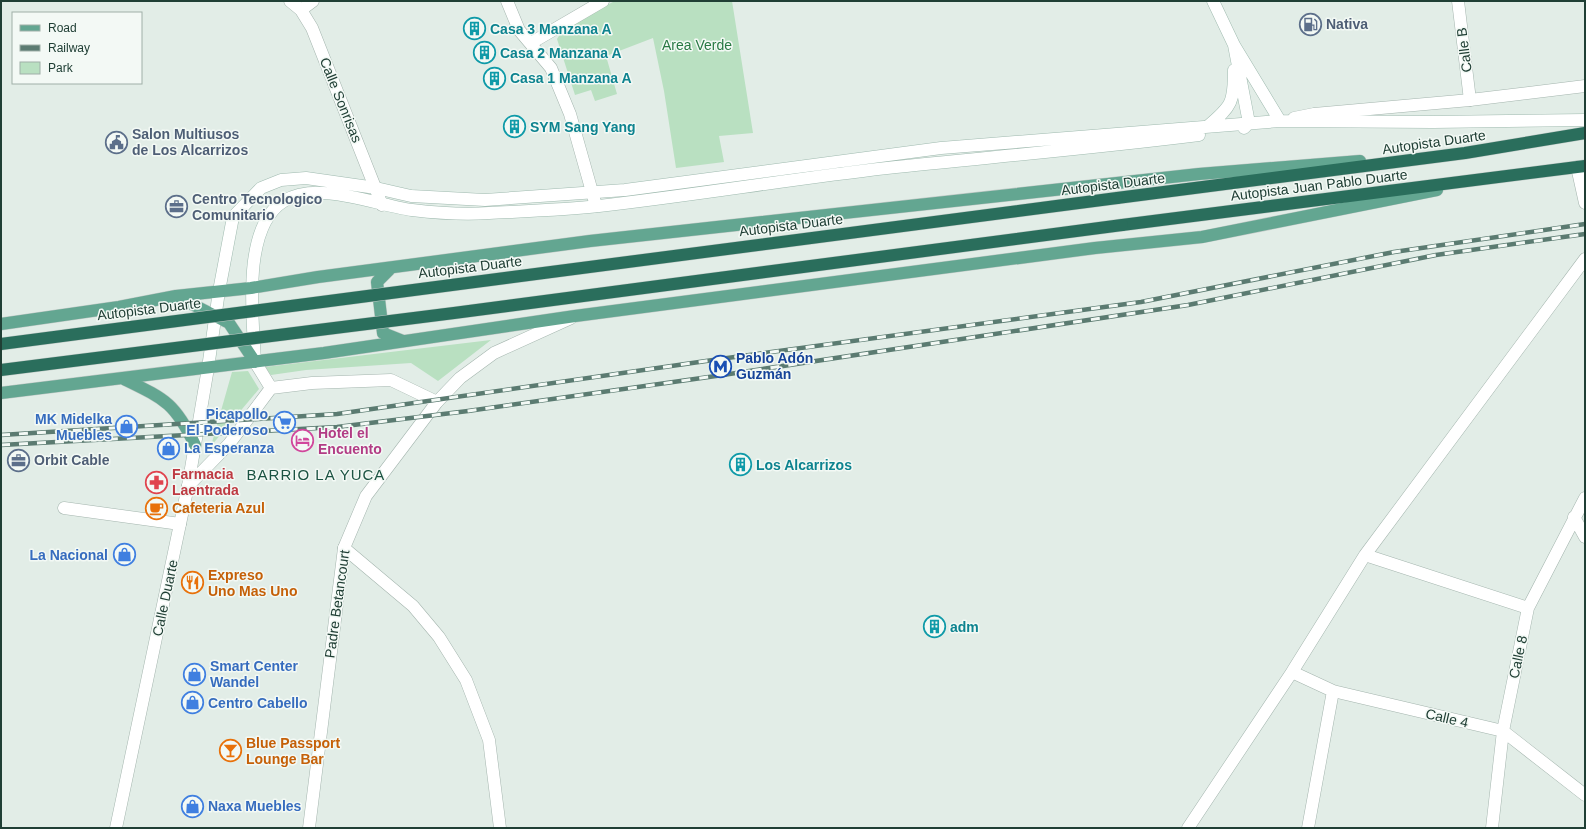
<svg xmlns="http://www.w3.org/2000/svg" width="1586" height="829" viewBox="0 0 1586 829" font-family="Helvetica,sans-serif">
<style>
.green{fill:#b9e0c1}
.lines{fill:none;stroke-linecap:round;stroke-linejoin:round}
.minor-casing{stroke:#a4b5ae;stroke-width:13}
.tertiary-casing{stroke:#a4b5ae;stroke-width:13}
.secondary-casing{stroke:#9fbaaf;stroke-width:13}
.primary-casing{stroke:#c1c9c6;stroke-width:13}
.motorway-casing{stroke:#c1c9c6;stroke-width:13}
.minor{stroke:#fff;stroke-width:12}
.tertiary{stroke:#fff;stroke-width:12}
.secondary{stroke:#fff;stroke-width:12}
.primary{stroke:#63a691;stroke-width:12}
.motorway{stroke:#2a6e5c;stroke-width:12}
.rail-casing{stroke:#5b7b71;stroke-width:4.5}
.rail{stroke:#f3f9f5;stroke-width:3;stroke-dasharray:9;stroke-linecap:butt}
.motorway-bridge-casing{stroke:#c1c9c6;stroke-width:13;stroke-linecap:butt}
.motorway-bridge{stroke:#2a6e5c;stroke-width:12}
.labels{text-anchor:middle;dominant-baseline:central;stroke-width:3;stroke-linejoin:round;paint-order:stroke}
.service-label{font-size:14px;font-weight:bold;fill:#4e5e75;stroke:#f3f9f5;text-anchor:start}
.culture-label{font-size:14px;font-weight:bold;fill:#0d838f;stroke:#f3f9f5;text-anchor:start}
.park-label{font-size:14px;fill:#287943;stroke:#f3f9f5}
.street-label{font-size:14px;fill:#203f35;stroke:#f3f9f5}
.transit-label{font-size:14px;font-weight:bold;fill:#164399;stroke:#f3f9f5;text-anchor:start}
.shop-label{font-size:14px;font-weight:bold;fill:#366cbe;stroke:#f3f9f5;text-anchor:start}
.hotel-label{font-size:14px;font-weight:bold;fill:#b23c85;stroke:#f3f9f5;text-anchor:start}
.health-label{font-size:14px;font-weight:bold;fill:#be3a42;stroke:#f3f9f5;text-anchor:start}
.food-label{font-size:14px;font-weight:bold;fill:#c56008;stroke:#f3f9f5;text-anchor:start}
.neighbourhood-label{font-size:15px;letter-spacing:1px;fill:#1b5342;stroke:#f3f9f5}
</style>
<rect width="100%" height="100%" fill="#e2ede7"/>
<path class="green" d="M615,1H732L753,133L719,136L724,162L676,168L664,91L653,38L606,56L617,94L595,101L591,90L575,95L557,39C569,20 596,11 615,1Z
M491,340L438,381L411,363L306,370L271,375L265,367Z
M248,371L259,389L211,446L232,372Z"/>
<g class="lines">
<defs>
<path id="minor" d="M290,1L301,10L312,28L382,205
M507,1L519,30L551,68L570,114L596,206
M1458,1L1470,100
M301,10L313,1
M531,43L603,1
M255,362L271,388
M188,486L229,444L271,388L312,383L391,380L437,402
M64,508L180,524
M1574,517L1585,537
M344,548L413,606L439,637L466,680L489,740L500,828
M1365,555L1528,608
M1292,672L1333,691L1503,731L1585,795
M1188,828L1292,672L1365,555L1585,259
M1308,828L1333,691
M1492,828L1503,731L1528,608L1585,498"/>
<path id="tertiary" d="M1294,118L1314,114L1470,100L1585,86
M1577,167L1585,203
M116,828L188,486L208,368
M309,828L344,548L366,496L437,402L460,378L494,353L571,318"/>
<path id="secondary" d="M1213,1L1234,45L1280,121
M1234,45L1249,123L1244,128
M1208,126C1232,106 1234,102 1234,70
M255,362C253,319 241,227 284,201C318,180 375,205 412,210C437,213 464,215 489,213C526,211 562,210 599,206C695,195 791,179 887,168C991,157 1095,148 1199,135
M208,368L219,291L233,217L261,188L281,180L306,178L376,188L411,196L485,200L625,190L941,148L1280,121L1433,122L1585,120"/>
<path id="primary" d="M391,268L377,282L383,333L403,341
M176,296L229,323L255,362
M1,324L119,307L176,296L251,288L318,277L590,241L1199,174L1360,161
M124,379C165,399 175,403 195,445
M1,393L324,353L575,316L1095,248L1202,237L1437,190"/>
<path id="motorway" d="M1117,198L1465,153L1585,133
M1122,225L1585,166"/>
</defs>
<use href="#minor" class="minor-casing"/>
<use href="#tertiary" class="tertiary-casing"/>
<use href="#secondary" class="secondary-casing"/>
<use href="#primary" class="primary-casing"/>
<use href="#motorway" class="motorway-casing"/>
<use href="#minor" class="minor"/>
<use href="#tertiary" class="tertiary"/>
<use href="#secondary" class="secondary"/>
<use href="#primary" class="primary"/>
<use href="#motorway" class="motorway"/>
<defs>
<path id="rail" d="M1,435L337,414L720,359L1141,302L1394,252L1585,224
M1,445L337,427L468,411L723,375L1188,305L1436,255L1585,234"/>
</defs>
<use href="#rail" class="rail-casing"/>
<use href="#rail" class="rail"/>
<defs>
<path id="motorway-bridge" d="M1,344L1117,198
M1,370L454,313L1122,225"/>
</defs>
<use href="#motorway-bridge" class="motorway-bridge-casing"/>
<use href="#motorway-bridge" class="motorway-bridge"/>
</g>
<defs>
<symbol id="fuel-ring" viewBox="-11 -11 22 22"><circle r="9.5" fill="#f3f9f5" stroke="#5c6f8a" stroke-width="1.5"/><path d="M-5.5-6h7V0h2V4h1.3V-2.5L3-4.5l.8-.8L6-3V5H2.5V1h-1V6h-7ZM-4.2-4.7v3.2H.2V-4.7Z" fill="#5c6f8a"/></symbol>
<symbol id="building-ring" viewBox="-11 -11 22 22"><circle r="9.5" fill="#f3f9f5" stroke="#0f9aa8" stroke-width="1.5"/><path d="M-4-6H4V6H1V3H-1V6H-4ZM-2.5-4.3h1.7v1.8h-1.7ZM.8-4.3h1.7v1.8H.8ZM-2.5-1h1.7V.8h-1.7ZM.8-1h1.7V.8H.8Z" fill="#0f9aa8"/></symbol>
<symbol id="civic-ring" viewBox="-11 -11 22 22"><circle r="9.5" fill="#f3f9f5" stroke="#5c6f8a" stroke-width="1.5"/><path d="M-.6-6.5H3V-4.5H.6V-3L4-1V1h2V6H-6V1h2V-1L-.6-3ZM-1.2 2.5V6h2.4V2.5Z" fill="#5c6f8a"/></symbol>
<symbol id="office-ring" viewBox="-11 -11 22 22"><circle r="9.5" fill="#f3f9f5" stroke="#5c6f8a" stroke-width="1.5"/><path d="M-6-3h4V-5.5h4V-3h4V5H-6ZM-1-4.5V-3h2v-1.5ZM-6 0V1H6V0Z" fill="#5c6f8a"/></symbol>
<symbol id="metro-ring" viewBox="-11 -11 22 22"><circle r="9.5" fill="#f3f9f5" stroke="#1a4fb4" stroke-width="1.5"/><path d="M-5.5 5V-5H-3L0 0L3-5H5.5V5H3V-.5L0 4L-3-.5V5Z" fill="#1a4fb4"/></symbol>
<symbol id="supermarket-ring" viewBox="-11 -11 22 22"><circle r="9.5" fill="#f3f9f5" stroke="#3f7fe0" stroke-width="1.5"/><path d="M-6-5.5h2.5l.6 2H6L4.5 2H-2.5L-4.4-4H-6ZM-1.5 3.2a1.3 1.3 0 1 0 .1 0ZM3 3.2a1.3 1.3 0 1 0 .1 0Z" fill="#3f7fe0"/></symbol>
<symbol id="shop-ring" viewBox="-11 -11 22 22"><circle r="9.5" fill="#f3f9f5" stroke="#3f7fe0" stroke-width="1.5"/><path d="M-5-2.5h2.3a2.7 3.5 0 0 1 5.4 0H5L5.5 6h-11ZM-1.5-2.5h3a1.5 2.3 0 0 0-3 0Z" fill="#3f7fe0"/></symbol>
<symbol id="hotel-ring" viewBox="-11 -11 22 22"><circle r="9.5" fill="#f3f9f5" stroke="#d1479c" stroke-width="1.5"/><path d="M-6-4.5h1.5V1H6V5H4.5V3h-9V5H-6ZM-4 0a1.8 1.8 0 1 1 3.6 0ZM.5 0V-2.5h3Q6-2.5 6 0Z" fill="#d1479c"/></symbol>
<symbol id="pharmacy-ring" viewBox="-11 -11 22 22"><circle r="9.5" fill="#f3f9f5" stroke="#e0444e" stroke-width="1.5"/><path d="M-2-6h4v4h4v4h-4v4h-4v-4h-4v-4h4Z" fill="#e0444e"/></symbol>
<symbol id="cafe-ring" viewBox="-11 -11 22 22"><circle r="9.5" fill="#f3f9f5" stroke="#e8710a" stroke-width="1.5"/><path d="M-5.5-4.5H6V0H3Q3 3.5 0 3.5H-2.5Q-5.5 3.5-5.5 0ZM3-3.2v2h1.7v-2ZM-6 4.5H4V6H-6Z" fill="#e8710a"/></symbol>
<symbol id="restaurant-ring" viewBox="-11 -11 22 22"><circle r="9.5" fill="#f3f9f5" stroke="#e8710a" stroke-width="1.5"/><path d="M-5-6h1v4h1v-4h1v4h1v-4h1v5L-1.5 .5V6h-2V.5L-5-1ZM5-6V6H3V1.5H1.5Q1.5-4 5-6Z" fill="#e8710a"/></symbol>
<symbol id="bar-ring" viewBox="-11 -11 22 22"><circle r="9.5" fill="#f3f9f5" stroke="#e8710a" stroke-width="1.5"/><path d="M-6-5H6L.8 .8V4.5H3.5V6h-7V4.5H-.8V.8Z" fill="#e8710a"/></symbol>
</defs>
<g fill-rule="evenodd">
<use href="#fuel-ring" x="1298" y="12" width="25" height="25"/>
<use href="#building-ring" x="462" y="16" width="25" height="25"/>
<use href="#building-ring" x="472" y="40" width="25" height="25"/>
<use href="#building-ring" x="482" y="66" width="25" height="25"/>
<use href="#building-ring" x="502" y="114" width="25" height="25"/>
<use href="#civic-ring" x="104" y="130" width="25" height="25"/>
<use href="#office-ring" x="164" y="194" width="25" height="25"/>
<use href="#metro-ring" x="708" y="354" width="25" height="25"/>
<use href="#supermarket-ring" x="272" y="410" width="25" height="25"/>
<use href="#shop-ring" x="114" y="414" width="25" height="25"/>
<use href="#hotel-ring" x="290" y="428" width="25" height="25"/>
<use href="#shop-ring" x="156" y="436" width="25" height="25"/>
<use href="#office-ring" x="6" y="448" width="25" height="25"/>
<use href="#building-ring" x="728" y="452" width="25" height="25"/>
<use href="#pharmacy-ring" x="144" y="470" width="25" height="25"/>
<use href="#cafe-ring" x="144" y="496" width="25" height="25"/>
<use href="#shop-ring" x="112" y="542" width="25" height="25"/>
<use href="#restaurant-ring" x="180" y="570" width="25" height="25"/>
<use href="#building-ring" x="922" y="614" width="25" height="25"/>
<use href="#shop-ring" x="182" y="662" width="25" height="25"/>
<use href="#shop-ring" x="180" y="690" width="25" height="25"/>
<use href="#bar-ring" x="218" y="738" width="25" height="25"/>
<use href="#shop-ring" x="180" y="794" width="25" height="25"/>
</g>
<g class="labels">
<g class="service-label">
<text x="1326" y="24">Nativa</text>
<text x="132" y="134">Salon Multiusos<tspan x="132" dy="16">de Los Alcarrizos</tspan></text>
<text x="192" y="199">Centro Tecnologico<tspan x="192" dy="16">Comunitario</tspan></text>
<text x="34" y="460">Orbit Cable</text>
</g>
<g class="culture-label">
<text x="490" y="29">Casa 3 Manzana A</text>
<text x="500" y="53">Casa 2 Manzana A</text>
<text x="510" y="78">Casa 1 Manzana A</text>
<text x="530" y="127">SYM Sang Yang</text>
<text x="756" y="465">Los Alcarrizos</text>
<text x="950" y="627">adm</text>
</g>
<g class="park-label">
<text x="697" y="45">Area Verde</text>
</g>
<g class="street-label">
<text transform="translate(1464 50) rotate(-97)">Calle B</text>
<text transform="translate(341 100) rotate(68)">Calle Sonrisas</text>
<text transform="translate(1434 142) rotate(-8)">Autopista Duarte</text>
<text transform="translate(1113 184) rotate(-7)">Autopista Duarte</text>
<text transform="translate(1319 185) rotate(-7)">Autopista Juan Pablo Duarte</text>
<text transform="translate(791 225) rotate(-7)">Autopista Duarte</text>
<text transform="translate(470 267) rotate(-7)">Autopista Duarte</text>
<text transform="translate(149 309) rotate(-7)">Autopista Duarte</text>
<text transform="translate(165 598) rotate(-78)">Calle Duarte</text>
<text transform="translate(337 604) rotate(-82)">Padre Betancourt</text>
<text transform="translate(1518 657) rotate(-78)">Calle 8</text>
<text transform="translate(1447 718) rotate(13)">Calle 4</text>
</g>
<g class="transit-label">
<text x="736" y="358">Pablo Adón<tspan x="736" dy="16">Guzmán</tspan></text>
</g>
<g class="shop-label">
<text x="268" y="414" text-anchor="end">Picapollo<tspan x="268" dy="16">El Poderoso</tspan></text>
<text x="112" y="419" text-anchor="end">MK Midelka<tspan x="112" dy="16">Muebles</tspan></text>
<text x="184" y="448">La Esperanza</text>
<text x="108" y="555" text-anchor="end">La Nacional</text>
<text x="210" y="666">Smart Center<tspan x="210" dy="16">Wandel</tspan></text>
<text x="208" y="703">Centro Cabello</text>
<text x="208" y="806">Naxa Muebles</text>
</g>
<g class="hotel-label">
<text x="318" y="433">Hotel el<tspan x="318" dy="16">Encuento</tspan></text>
</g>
<g class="health-label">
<text x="172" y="474">Farmacia<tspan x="172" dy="16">Laentrada</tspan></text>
</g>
<g class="food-label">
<text x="172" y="508">Cafeteria Azul</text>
<text x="208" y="575">Expreso<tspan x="208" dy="16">Uno Mas Uno</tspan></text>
<text x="246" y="743">Blue Passport<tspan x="246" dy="16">Lounge Bar</tspan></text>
</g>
<g class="neighbourhood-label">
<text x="316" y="474">BARRIO LA YUCA</text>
</g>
</g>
<rect width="1586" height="829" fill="none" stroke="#203f35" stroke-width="4"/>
<rect x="12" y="12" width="130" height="72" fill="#f3f9f5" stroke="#9fafa8"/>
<rect x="20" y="25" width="20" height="6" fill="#63a691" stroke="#9fafa8"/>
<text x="48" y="32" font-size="12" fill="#203f35">Road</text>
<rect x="20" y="45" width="20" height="6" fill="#5b7b71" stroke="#9fafa8"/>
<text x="48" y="52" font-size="12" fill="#203f35">Railway</text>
<rect x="20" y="62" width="20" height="12" fill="#b9e0c1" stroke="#9fafa8"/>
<text x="48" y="72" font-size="12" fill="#203f35">Park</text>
</svg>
